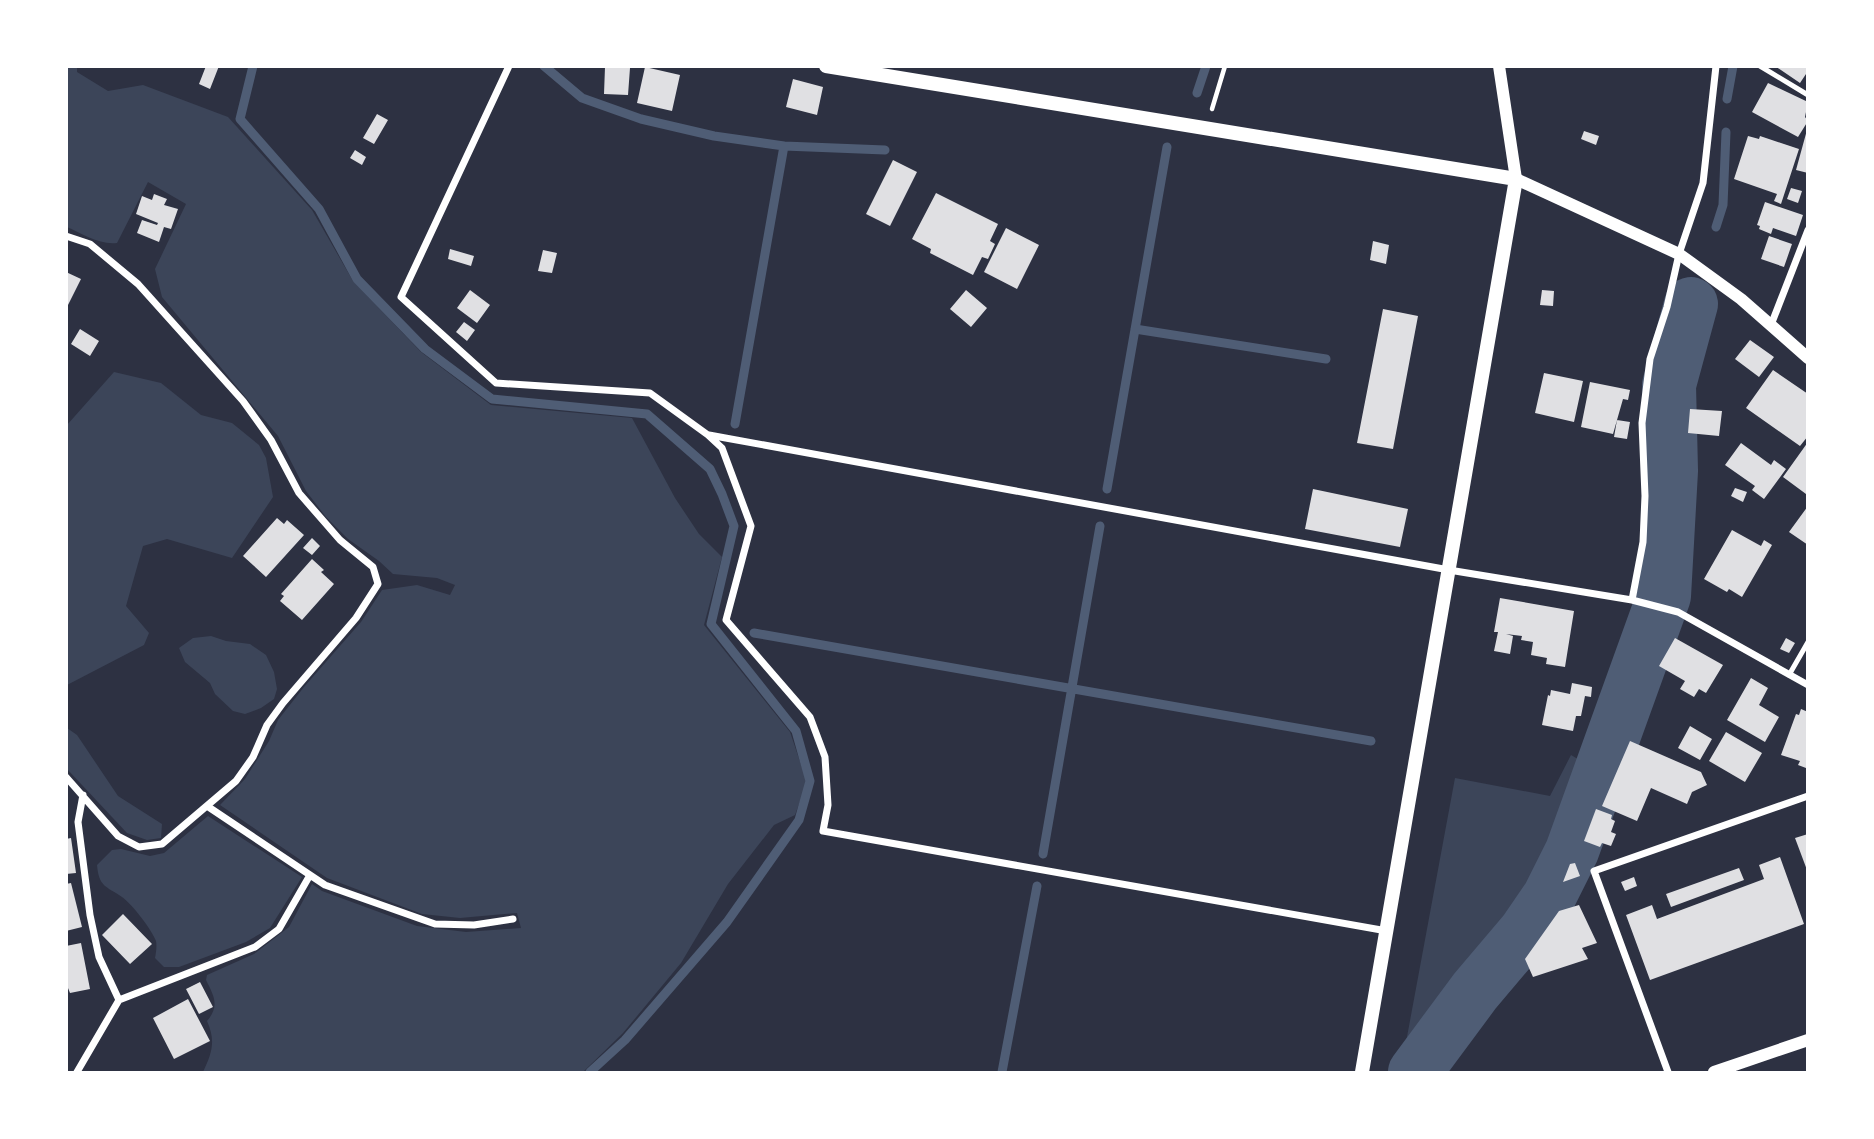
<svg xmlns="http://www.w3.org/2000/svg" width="1874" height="1139" viewBox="0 0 1874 1139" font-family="'PT Sans',sans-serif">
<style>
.green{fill:#3c4559}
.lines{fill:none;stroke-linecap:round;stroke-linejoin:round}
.stream{stroke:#4f5d75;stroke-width:9}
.river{stroke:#4f5d75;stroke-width:54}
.building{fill:#e0e0e3}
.path{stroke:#fff;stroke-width:4.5}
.service{stroke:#fff;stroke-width:5}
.minor{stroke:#fff;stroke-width:7}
.tertiary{stroke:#fff;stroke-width:12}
.secondary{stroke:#fff;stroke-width:14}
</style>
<rect width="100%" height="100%" fill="#2d3142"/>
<path class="green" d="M67,66L77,67V72L108,91L143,85L228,117L312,210L353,281L421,352L491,405L632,418L675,498L699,534L722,557L704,625L790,732L807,782L795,815L774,825L728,884L681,963L623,1033L583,1072H203C212,1053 216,1041 207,1021C220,1006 214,996 206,980L207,975L254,954L289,927L312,884L322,891L417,926L466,932L521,928L517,913L460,918L422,914L327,878L220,805L245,779L269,741L278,720L304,687L361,622L382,590L417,585L450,595L455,585L437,578L393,574L379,561L348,539L326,517L306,491L278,436L162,297L155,269L186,204L148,182L117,243C99,245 83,234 67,227Z
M114,372L161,383L201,415L232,423L259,445L266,458L273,497L232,558L167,539L143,546L126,606L149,633L144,645L67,685V425Z
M211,636L226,641L250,644L266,655L274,672L277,689L274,699L261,708L245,714L233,711L215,694L210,683L185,662L179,648L193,638Z
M67,728L77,735L118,796L162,824L161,838L147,840L127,833L67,769Z
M1571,755L1588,765L1543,879L1520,913L1416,1047L1404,1053L1455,778L1550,796Z
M208,816L302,877L270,928L246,942L179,967H164L155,958C156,953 157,946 156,941C152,930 132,904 122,897C106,886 99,887 97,865L112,850L121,849L150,856L164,853Z"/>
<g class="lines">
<path class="stream" d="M253,66L240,119L319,209L357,279L425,349L492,399L647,414L710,469L722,494L734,526L711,624L796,731L810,781L799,820L727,922L625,1040L590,1072
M544,66L582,98L641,119L714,136L784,146L885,150
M1197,93L1206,66
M1727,99L1733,66
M1716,227L1723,205L1726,132
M1135,329L1326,359
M735,424L784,146
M1107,489L1167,147
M754,633L1371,741
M1043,854L1100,526
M1002,1072L1037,886"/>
<path class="river" d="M1415,1072L1475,991L1525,932L1549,897L1572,851L1664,596L1671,471L1669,385L1691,304"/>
</g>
<path class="building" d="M206,66H219L210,89L199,84Z
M1775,66H1808V71L1800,83Z
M605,67L630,68L628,95L604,94Z
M645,67L680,75L672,111L637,103Z
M793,79L823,87L817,115L786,107Z
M1768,83L1808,102L1805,117L1808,121L1798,137L1752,112Z
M377,114L388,120L374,144L363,138Z
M1807,130H1808V173L1796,170Z
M1584,131L1599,136L1596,145L1581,139Z
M1748,136L1759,139L1760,136L1799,149L1781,204L1774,201L1777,194L1734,179Z
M355,150L366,157L362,165L350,158Z
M893,160L917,172L890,226L866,214Z
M1791,188L1802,191L1798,203L1787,199Z
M936,193L998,224L990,241L995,244L988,259L982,257L973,275L930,253L931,249L912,239Z
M154,194L167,199L164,205L178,209L171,229L164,227L159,242L137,233L142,220L157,225L158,223L136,214L142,196L152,200Z
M1765,202L1803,215L1796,236L1773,228L1771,234L1759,229L1760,226L1757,225Z
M1006,228L1039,245L1017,289L984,272Z
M1769,236L1792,244L1784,267L1761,259Z
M1373,241L1389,245L1386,264L1370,260Z
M450,249L474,256L471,266L448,259Z
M543,250L557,253L552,273L538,271Z
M66,272L81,279L66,309Z
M470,290L490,305L477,323L457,308Z
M966,290L987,308L971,327L950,309Z
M1542,290L1554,291L1553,306L1540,305Z
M1383,309L1418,316L1393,449L1357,443Z
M464,322L475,330L467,341L456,332Z
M80,329L99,341L90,356L71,344Z
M1750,340L1774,357L1759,377L1735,359Z
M1773,370L1808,394V436L1800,446L1746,408Z
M1544,373L1583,381L1574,422L1535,413Z
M1590,382L1630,390L1628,400L1623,399L1613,434L1581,427Z
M1690,409L1722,411L1719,436L1688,433Z
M1617,420L1630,422L1627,439L1614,437Z
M1808,442V492L1806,494L1783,477Z
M1741,443L1771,465L1774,460L1786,469L1764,499L1752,490L1755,486L1725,465Z
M1735,488L1747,492L1743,502L1731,496Z
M1313,489L1408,509L1400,547L1305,529Z
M1808,506V545L1789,532Z
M277,518L284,524L287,520L304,535L266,577L243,556Z
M1732,530L1761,546L1764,540L1772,545L1742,597L1729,589L1727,592L1704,579Z
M312,538L320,546L312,555L303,548Z
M312,559L324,570L321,572L334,584L302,620L280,601L284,596L281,594Z
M1500,598L1574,611L1565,667L1546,664L1547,658L1531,655L1533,642L1521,640L1522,636L1506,634L1513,636L1510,654L1494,651L1498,632H1494Z
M1675,638L1723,665L1706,693L1699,689L1694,697L1680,689L1685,681L1659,666Z
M1786,638L1795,643L1789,653L1780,649Z
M1751,678L1768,688L1759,705L1779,717L1765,742L1727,720Z
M1572,683L1592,687L1591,697L1585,696L1581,716H1576L1573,731L1542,725L1548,695L1550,696L1551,690L1570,694Z
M1801,709L1808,712L1806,768L1798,765L1800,761L1781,755L1796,714L1799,715Z
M1690,726L1712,739L1700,760L1678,748Z
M1726,732L1762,753L1745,782L1709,761Z
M1630,741L1701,772L1707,785L1692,792L1687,804L1651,788L1637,821L1602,806Z
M1596,809L1612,815L1611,819L1615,821L1611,832L1616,834L1611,846L1602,843L1600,847L1584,841Z
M1808,834V870H1807L1795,838Z
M71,838L76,873L66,874V839Z
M1780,857L1804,924L1650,980L1626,915L1652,905L1657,919L1764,879L1759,865Z
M1575,863L1580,876L1563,882L1570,864Z
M1739,868L1744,880L1671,907L1666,894Z
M1634,877L1637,886L1625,891L1621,882Z
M71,883L82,927L66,931V884Z
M1579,905L1597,943L1582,948L1588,959L1533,977L1525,959L1559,911Z
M123,914L152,944L130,964L102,935Z
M81,943L90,989L70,993L66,983V946Z
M200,982L213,1007L199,1014L186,989Z
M188,999L210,1041L174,1059L153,1018Z"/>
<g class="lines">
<path class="path" d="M1212,109L1225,66"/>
<path class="service" d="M1760,66L1808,95
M1789,675L1808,642"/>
<path class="minor" d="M509,66L401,297L496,383L650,393L708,435L722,448L751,526L726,620L810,717L825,757L828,805L823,831L1387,931
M66,236L90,244L138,284L243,401L271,440L299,493L340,540L373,567L378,584L356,618L283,703L267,725L253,757L236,781L162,844L139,847L118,836L66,777
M1771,325L1808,230
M709,435L1449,570L1632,600L1678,612L1808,685
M1632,600L1643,542L1645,496L1642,423L1650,359L1667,307L1679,254L1703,183L1716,66
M83,795L78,822L90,915L99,957L119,1000
M207,806L325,885L435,924L474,925L513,919
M77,1072L119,1000L255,947L279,929L310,875
M1668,1072L1594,871L1808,796"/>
<path class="tertiary" d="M1499,66L1516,179L1679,254L1741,299L1808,358
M1714,1072L1808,1040"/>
<path class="secondary" d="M826,66L1516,179L1362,1072"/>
</g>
<rect width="1874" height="1139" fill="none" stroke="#ffffff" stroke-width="136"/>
</svg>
